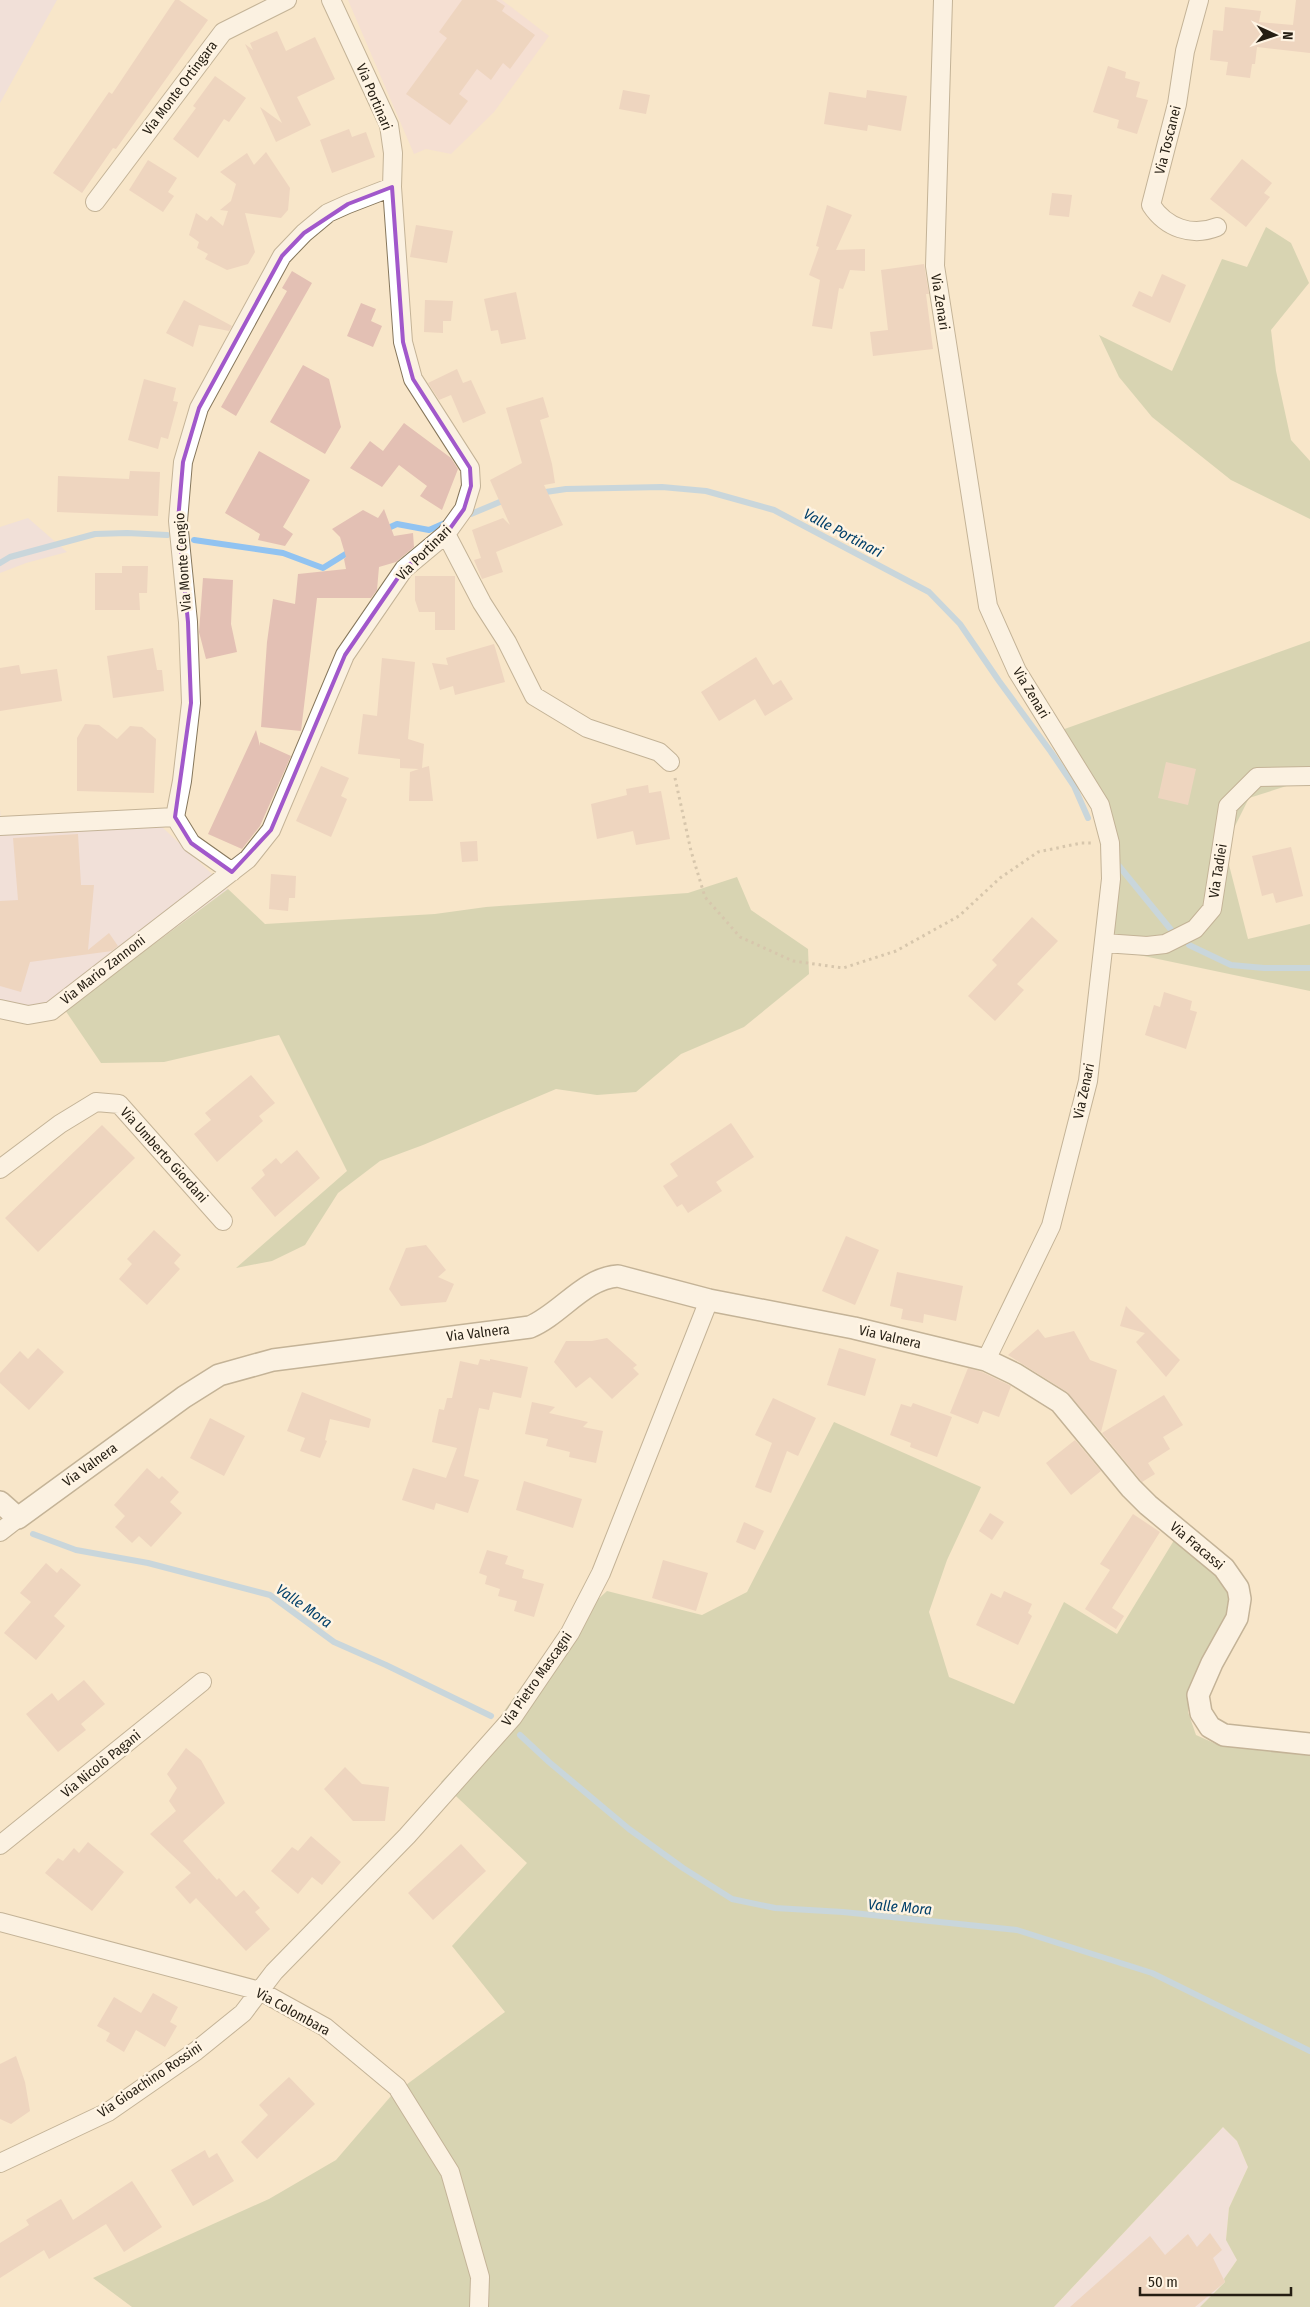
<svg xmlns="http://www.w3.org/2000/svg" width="1310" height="2307" viewBox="0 0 1310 2307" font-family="'Fira Sans Condensed',sans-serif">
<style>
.industrial{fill:#e8d9eb}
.education{fill:#f1d7de}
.green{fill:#b1bf98}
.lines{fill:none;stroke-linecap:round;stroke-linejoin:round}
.stream{stroke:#91c3f1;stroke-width:6}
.building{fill:#e3c0b4}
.minor-casing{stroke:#85765b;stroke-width:20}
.tertiary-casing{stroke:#85765b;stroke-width:24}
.path{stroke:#afa18a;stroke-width:3;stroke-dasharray:2.5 4;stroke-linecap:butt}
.minor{stroke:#fff;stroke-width:18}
.tertiary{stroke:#fff;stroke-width:21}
.marked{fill:none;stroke:#a158cb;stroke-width:4;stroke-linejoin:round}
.labels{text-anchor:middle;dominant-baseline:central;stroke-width:5;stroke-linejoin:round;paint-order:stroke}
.street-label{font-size:14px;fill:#251e13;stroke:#fff4e3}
.water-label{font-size:15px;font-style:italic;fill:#03406a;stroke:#fff4e3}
</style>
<rect width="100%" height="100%" fill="#f8e6c9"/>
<path class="industrial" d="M0,0H57L0,103Z
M28,518L67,552L26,563L0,573V527Z
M0,809L2,833L161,826L228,889L65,1010L0,1006Z
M1223,2127L1237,2141L1248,2167L1229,2208L1226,2239L1237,2260L1224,2279L1225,2282L1200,2307H1054Z"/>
<path class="education" d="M348,0H502L549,36L494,112L451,154L426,149L414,154Z"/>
<path class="green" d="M1266,227L1291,243L1309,283L1271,330L1276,371L1291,440L1310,461V519L1231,480L1152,417L1119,377L1099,335L1172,371L1222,259L1247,267Z
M1310,641V782H1299L1249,798L1230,836L1227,857L1248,939L1310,924V991L1101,947L1109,866L1094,805L1059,731Z
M737,877L751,910L808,949L809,974L744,1027L681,1054L636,1092L597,1095L556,1089L423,1145L380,1161L338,1193L305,1245L272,1261L236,1268L347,1171L279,1035L164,1062L101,1063L65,1010L228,889L265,924L435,914L486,907L688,893Z
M834,1422L981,1487L947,1560L929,1612L949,1677L1014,1704L1064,1602L1117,1634L1176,1537L1210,1567L1229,1590L1228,1611L1192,1681L1188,1712L1196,1735L1216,1744L1310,1753V2307H1200L1225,2282L1224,2279L1237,2260L1226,2240L1229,2208L1248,2167L1237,2141L1223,2127L1054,2307H132L93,2278L269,2199L336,2160L391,2096L505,2012L452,1946L527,1863L441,1782L490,1731L556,1638L607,1591L702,1615L747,1592Z"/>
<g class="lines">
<path class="stream" d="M539,493L566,489L662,487L706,491L774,510L929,592L960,624L999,681L1051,752L1074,786L1088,818
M471,514L507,499
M384,530L397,524L429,530L445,523
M194,540L283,553L323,568L352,550
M0,563L10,557L95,534L127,533L167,535
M1119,866L1172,931
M1189,945L1231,965L1264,968H1310
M33,1534L76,1550L148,1563L270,1595L334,1642L386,1665L491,1716
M520,1735L549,1762L629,1829L683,1868L732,1899L775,1908L843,1912L1017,1930L1152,1973L1310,2051"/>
</g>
<path class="building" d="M175,0H179L208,20L116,149L113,148L82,193L53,173L109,92L112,94Z
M462,0H496L505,6L502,11L535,35L510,69L503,63L491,80L477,69L459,94L468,101L450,125L406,94L447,38L439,32Z
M1296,0H1310V53L1257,47L1255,64H1252L1250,78L1226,75L1228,62L1210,60L1213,30L1223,31L1225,7L1261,11L1259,22L1293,25Z
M277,31L286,51L315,37L335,79L297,97L311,125L276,142L260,107L282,123L245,44L253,50L250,43Z
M1108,66L1126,72L1125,78L1140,82L1136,97L1148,100L1137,134L1117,128L1119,120L1093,112Z
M215,76L246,98L229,122L224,119L198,158L173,139L196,108L193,106Z
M623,90L650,95L646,114L619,109Z
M867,90L907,96L901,131L868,125L867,131L824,124L829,92L866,98Z
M349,129L352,137L366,132L375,157L332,173L320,140Z
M266,152L290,188L288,210L281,218L245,213L255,252L248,264L227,270L205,259L208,254L197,248L199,242L189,235L196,213L207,221L211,216L223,226L228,211L220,210L231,201L236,184L220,172L247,153L254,165Z
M1242,159L1272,183L1264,193L1270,197L1246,227L1210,199Z
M148,160L177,178L168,192L174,196L163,212L129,190Z
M1052,193L1072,195L1069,217L1049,215Z
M827,205L852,215L836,250L865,249V271L850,270L843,289L839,288L832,329L812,326L820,280L809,275L819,247L816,246Z
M416,225L453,231L447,263L410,257Z
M924,264L929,294H926L933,349L873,356L870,332L888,330L881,270Z
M292,271L312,283L236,416L221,407L287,291L282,288Z
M1162,274L1186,285L1170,323L1132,306L1139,291L1152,297Z
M516,292L526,339L501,344L498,330L491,331L484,299Z
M184,300L232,326L229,331L199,325L193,347L166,333Z
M425,300L453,301L451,321H443V333L424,332Z
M361,303L376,309L371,321L382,326L373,347L347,336Z
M303,365L329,379L341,427L325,454L270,422Z
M457,369L463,383L471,380L486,413L463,423L451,395L439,400L428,383Z
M144,379L176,388L173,401L178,402L168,439L161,437L158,449L128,440Z
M543,397L549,417L540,420L552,464L555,483L544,485L563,525L496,552L503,572L482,579L474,560L481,558L472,530L503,518L510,525L490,480L522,463L506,408Z
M404,423L451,458L458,469L442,510L420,496L427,486L399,465L382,487L350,468L370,441L383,451Z
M259,451L310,480L283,527L293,534L285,546L258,540L260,534L225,513Z
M130,471L160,472L158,516L57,512L58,476L129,479Z
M384,509L394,536L413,533L414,547L396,562L379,567L377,590L371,598H317L301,731L261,727L267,642L273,599L295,604L298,574L346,569L344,559L346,557L340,537L332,529L363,510L378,518Z
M122,566H148L147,593H139L140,610H95V573H122Z
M415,576H455V630H435V612H419L415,600Z
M203,578L233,580L231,624L237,652L206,659L199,632Z
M494,644L505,682L455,695L453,686L440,690L432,663L448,665L446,658Z
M153,648L157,670H162L164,691L113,698L107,656Z
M756,657L773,685L781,680L793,699L765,716L755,699L719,721L701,692Z
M382,658L415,662L408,739L424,744L422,768L429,766L433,801H409L410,772L419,769L400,768V759L358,754L363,714L377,716Z
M19,665L21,674L57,669L62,701L0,711V668Z
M85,724L99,725L117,739L130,726L142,727L156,739L154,793L77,791V738Z
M256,730L260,746V742L291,756L260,826L242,849L208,834Z
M1166,762L1196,769L1188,805L1158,798Z
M321,766L349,778L341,796L347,799L331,837L296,821Z
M648,785L649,793L661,791L670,839L636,845L633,831L597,839L591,804L627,795L626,789Z
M78,834L81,885H94L88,950L109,933L118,946L112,951L30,962L21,992L0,986V901L18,900L13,838Z
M477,841L478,861L462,862L460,842Z
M1291,847L1303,896L1276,903L1273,893L1262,896L1252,856Z
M271,874L296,876L295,898H289L288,911L269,909Z
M1032,917L1058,941L1017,984L1024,990L995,1021L968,996L997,965L992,960Z
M1164,992L1192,1001L1190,1010L1197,1012L1186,1049L1145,1035L1154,1005L1160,1007Z
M251,1075L275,1103L259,1116L263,1121L217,1162L194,1134L211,1120L205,1113Z
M731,1123L754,1157L716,1182L722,1191L688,1213L682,1204L677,1207L663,1186L678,1176L670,1164Z
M102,1125L135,1158L38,1252L5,1218Z
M297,1150L320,1178L275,1217L251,1188L265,1175L262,1170L276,1158L281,1164Z
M154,1230L181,1255L174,1263L180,1269L147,1305L119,1279L132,1264L127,1259Z
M846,1236L879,1250L855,1305L822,1291Z
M426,1245L446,1270L438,1277L454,1284L446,1302L401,1306L389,1289L406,1248Z
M897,1272L963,1286L956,1321L924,1314L923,1323L901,1319L903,1309L890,1306Z
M1126,1306L1180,1360L1166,1377L1136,1342L1145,1333L1120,1326Z
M1038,1329L1045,1338L1074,1331L1090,1360L1117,1370L1101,1432L1067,1392L1008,1355Z
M607,1338L637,1365L633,1368L639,1374L612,1399L590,1377L576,1388L554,1362L566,1341H592Z
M38,1348L64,1372L29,1410L0,1383V1373L20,1351L28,1359Z
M839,1348L876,1359L865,1396L827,1385Z
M480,1359L490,1361V1359L528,1367L521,1398L493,1392L489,1410L479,1408L464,1476L479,1480L468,1513L436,1503L434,1510L402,1500L413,1468L446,1478L457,1448L432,1442L439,1409L444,1410L447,1398H452L460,1361L478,1365Z
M968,1368L982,1372L1011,1386L999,1417L983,1411L978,1424L950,1413Z
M302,1392L371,1419L369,1428L330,1419L325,1440L327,1441L320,1458L300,1451L305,1438L287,1431Z
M1164,1395L1183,1425L1163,1437L1170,1449L1148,1463L1155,1474L1142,1482L1102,1433Z
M773,1398L816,1418L798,1456L787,1451L771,1493L755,1487L772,1443L755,1435Z
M532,1402L555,1407L549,1413L588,1422L583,1427L603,1431L596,1463L569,1457L570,1452L546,1446L548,1439L525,1434Z
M913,1403L952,1417L937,1457L910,1447L911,1443L890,1435L901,1404L911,1407Z
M210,1418L245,1436L224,1476L190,1458Z
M1075,1440L1101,1471L1071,1495L1046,1463Z
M147,1468L159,1479L162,1476L179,1492L170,1502L182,1513L151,1547L139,1536L132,1543L115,1527L125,1516L114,1505Z
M524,1481L582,1499L573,1528L516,1510Z
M990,1513L1004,1522L992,1540L979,1531Z
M1133,1514L1160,1532L1112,1608L1124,1616L1116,1629L1085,1609L1110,1570L1100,1564Z
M744,1522L764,1531L755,1550L736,1542Z
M487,1550L508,1556L505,1564L524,1570L522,1578L544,1584L534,1617L514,1611L517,1601L498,1596L500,1589L485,1584L487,1576L479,1573Z
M663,1560L708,1573L696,1611L652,1598Z
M46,1563L57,1573L61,1568L81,1585L54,1616L65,1626L36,1660L4,1633L31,1602L20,1593Z
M1004,1591L1032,1604L1028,1613L1032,1616L1018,1645L976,1625L991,1593L1001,1598Z
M84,1680L105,1704L81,1724L86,1730L58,1752L26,1714L52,1693L58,1701Z
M186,1748L201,1760L225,1803L183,1841L217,1880L219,1878L236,1897L244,1890L260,1908L255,1912L270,1929L246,1951L196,1898L190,1904L175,1887L191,1873L150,1834L176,1811L169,1801L177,1788L167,1774Z
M345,1767L362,1784L389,1787L385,1821H353L324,1789Z
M311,1836L341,1862L322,1885L312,1877L298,1894L271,1871L292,1847L298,1851Z
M88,1842L124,1872L92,1911L45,1873L58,1858L63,1861L74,1848L79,1853Z
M461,1844L486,1871L433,1920L408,1893Z
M153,1993L178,2007L170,2022L177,2026L165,2047L136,2030L124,2052L106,2041L110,2033L97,2026L114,1997L141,2013Z
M16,2056L25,2082L30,2111L11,2124L0,2119V2064Z
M289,2077L315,2104L257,2159L241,2142L268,2115L259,2105Z
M205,2150L209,2158L217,2153L234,2181L193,2206L171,2170Z
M132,2181L162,2227L124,2252L106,2224L49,2259L44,2250L0,2278V2243L29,2225L26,2220L61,2199L73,2220Z
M1210,2233L1222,2250L1213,2258L1225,2282L1195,2307H1070L1150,2236L1165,2255L1188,2234L1197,2247Z"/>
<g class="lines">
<defs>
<path id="minor" d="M943,0L935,266L988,606L1017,671L1100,805L1110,843L1111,879L1088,1081L1051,1226L986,1360
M1199,0L1185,51L1177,104L1151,205C1166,228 1192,237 1217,227
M95,202L223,32L287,0
M446,534L482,603L507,642L534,696L587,728L659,752L670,762
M175,817L191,843L232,872
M0,826L175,817L182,781L191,703L188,622L178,521L183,462L199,408L282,256L304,233L328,213L348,204L392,187
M1104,943L1147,946L1165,944L1195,929L1212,909L1228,806L1257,777L1310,776
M0,1009L28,1015L51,1011L248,859L271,830L345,655L404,569L446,534L464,509L471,486L470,468L413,379L403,342L392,187L393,153L389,125L331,0
M0,1169L60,1124L96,1102L119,1104L223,1221
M0,1532L18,1518
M0,1845L202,1682
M0,1922L260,1991L325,2027L397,2087L450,2172L480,2277L479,2307
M0,2163L108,2112L196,2051L243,2013L274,1972L407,1836L513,1717L570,1633L601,1573L709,1300"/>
<path id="tertiary" d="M0,1502L18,1518L184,1397L219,1375L273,1360L530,1327C561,1314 584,1278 618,1276L709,1300L854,1328L986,1360L1015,1374L1060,1402L1131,1488L1148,1505L1224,1568L1238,1588L1240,1599L1237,1618L1212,1663L1198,1695L1201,1713L1210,1727L1224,1735L1310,1744"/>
</defs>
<use href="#minor" class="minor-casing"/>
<use href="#tertiary" class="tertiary-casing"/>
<path class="path" d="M675,778L691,851L705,897L740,937L793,961L843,968L896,951L959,916L1000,878L1038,852L1081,843H1091"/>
<use href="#minor" class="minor"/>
<use href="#tertiary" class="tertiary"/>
</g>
<path d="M0 0H1310V2307H0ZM392,187L403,342L413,379L470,468L471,486L464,509L446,534L404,569L345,655L271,830L232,872L191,843L175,817L191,703L188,622L178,521L183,462L199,408L282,256L304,233L348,204Z" fill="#f8e6c9" fill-opacity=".55" fill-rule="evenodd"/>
<path class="marked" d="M392,187L403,342L413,379L470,468L471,486L464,509L446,534L404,569L345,655L271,830L232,872L191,843L175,817L191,703L188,622L178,521L183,462L199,408L282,256L304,233L348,204Z"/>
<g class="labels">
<g class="street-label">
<text transform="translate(180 88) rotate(-53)">Via Monte Ortingara</text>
<text transform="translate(374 97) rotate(67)">Via Portinari</text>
<text transform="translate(1168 140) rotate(-76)">Via Toscanei</text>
<text transform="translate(940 302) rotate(81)">Via Zenari</text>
<text transform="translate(424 553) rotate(-45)">Via Portinari</text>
<text transform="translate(183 562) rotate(-94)">Via Monte Cengio</text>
<text transform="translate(1031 693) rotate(59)">Via Zenari</text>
<text transform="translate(1218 871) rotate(-81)">Via Tadiei</text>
<text transform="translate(103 970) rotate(-38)">Via Mario Zannoni</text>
<text transform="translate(1084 1091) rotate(-78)">Via Zenari</text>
<text transform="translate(164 1155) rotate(48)">Via Umberto Giordani</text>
<text transform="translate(478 1333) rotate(-7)">Via Valnera</text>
<text transform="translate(890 1337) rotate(13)">Via Valnera</text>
<text transform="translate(90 1465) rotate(-36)">Via Valnera</text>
<text transform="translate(1197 1546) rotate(40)">Via Fracassi</text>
<text transform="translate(537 1679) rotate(-55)">Via Pietro Mascagni</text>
<text transform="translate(101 1764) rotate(-39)">Via Nicolò Pagani</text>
<text transform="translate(293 2012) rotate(29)">Via Colombara</text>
<text transform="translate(150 2080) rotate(-34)">Via Gioachino Rossini</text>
</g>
<g class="water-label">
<text transform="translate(843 533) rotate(28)">Valle Portinari</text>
<text transform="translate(304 1606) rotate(35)">Valle Mora</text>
<text transform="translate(900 1907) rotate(5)">Valle Mora</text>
</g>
</g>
<g transform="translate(1275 35) rotate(93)" stroke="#fff4e3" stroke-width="4" paint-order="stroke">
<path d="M0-4L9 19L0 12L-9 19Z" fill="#251e13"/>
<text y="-8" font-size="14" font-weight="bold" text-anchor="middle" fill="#251e13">N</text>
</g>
<path d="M1140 2287v8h151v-8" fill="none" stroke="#251e13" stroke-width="2.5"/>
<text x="1148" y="2287" font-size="15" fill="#251e13" stroke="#fff4e3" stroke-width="4" paint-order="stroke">50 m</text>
</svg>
